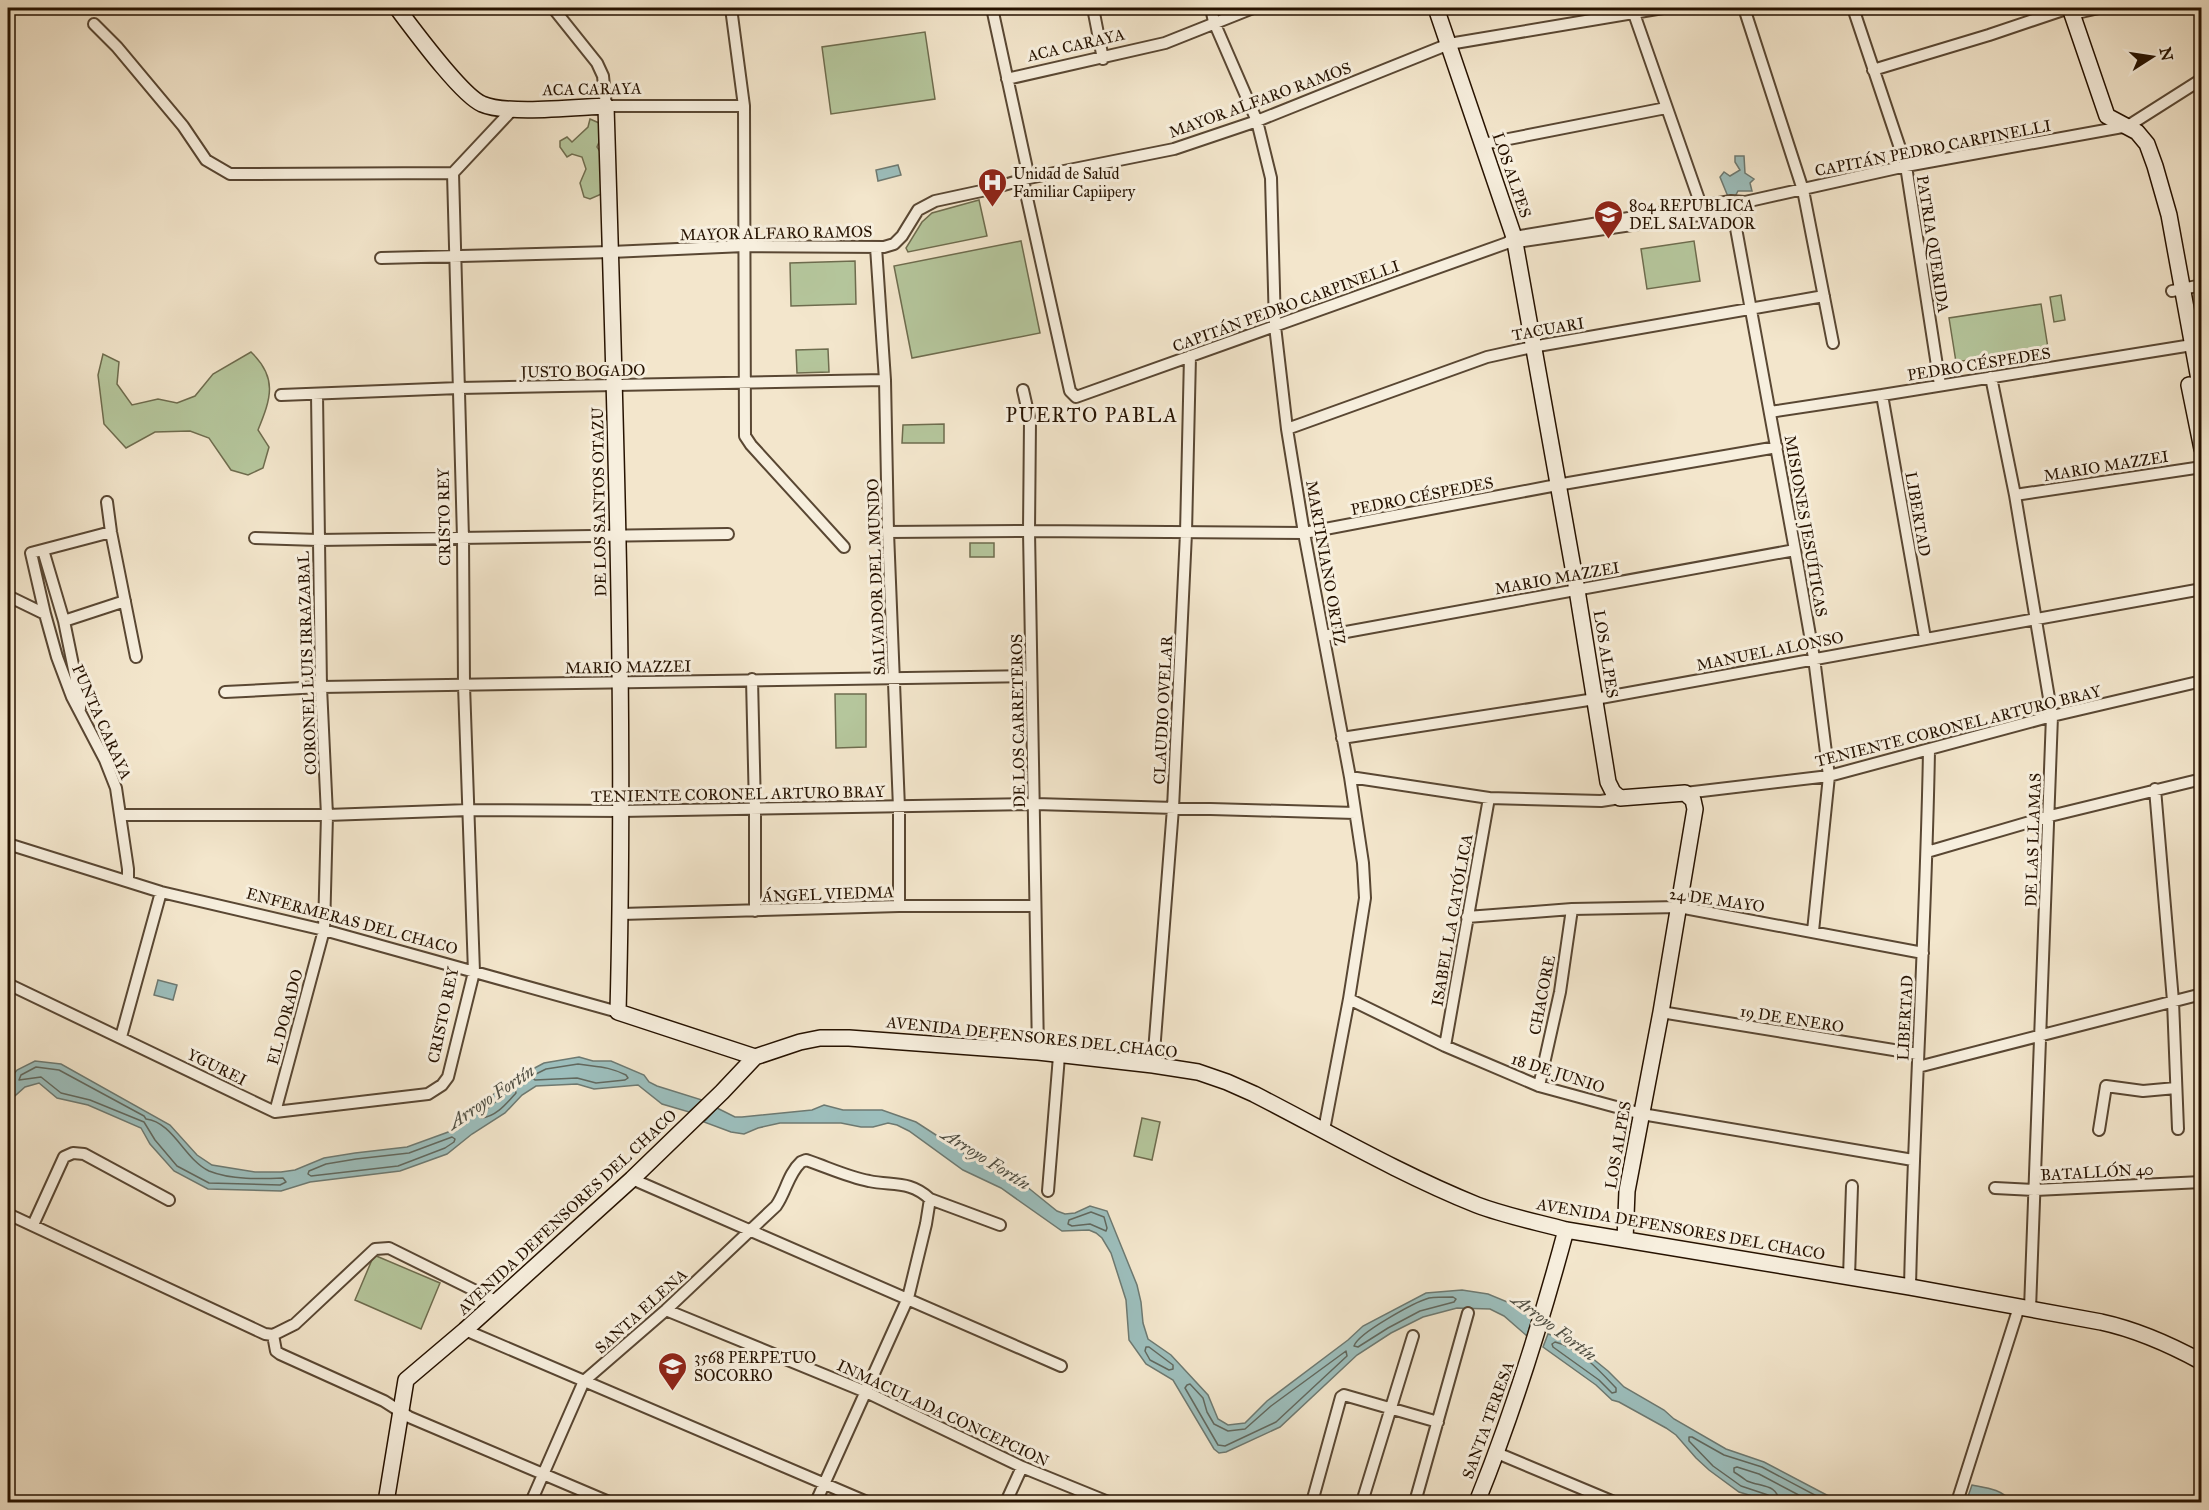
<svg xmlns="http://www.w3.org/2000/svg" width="2209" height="1510" viewBox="0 0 2209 1510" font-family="'IM FELL Great Primer',serif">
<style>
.green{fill:#b5c69c;stroke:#6e6c4e;stroke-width:1.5}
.water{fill:#9cbebc;stroke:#6d7971;stroke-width:1.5}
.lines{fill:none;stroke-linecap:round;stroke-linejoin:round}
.shore{stroke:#61685e;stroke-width:1.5}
.street-casing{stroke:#594733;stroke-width:14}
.secondary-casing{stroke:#261200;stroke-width:18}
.street{stroke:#f7efde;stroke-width:10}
.secondary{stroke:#f7efde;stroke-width:15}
.labels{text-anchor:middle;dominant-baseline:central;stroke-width:6;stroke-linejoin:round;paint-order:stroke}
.street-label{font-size:16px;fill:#261200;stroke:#f7efde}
.poi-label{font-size:16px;fill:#261200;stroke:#f7efde;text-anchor:start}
.water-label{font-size:18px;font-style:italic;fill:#4f4e42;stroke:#f7efde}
.quarter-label{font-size:20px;letter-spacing:1.5px;fill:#261200;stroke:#f7efde}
</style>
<rect width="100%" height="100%" fill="#f3e6cc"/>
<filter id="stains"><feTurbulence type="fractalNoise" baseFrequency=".00333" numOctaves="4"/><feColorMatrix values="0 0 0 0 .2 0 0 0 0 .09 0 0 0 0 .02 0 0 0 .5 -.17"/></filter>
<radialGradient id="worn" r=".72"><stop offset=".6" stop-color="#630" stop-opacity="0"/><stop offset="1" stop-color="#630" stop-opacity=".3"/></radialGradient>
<path class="green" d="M925,32L935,99L831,114L822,47Z
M590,119L606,126L597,147L601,153L606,192L590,199L584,197L580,183L586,169L582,157L572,154L567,157L560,147V141L567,137L572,142L588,127Z
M979,200L987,236L908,252L906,248L922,222L932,213Z
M1021,241L1040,333L912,358L894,266Z
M1694,241L1700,281L1647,289L1641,249Z
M855,261L856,304L791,306L790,263Z
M2061,295L2065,320L2054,322L2050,297Z
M2041,304L2048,348L1956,362L1949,318Z
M828,349L829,372L797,373L796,350Z
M251,352C278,378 271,398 258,430L269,447L263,468L248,475L231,470L209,438L190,431L155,432L126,448L104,424L98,375L103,354L119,362L117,384L132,405L158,399L177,403L195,396L213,374Z
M944,424V443H902L903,425Z
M970,543H994V557H970Z
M835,694H866V747L836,748Z
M1142,1118L1160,1122L1152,1160L1134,1156Z
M374,1255L440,1283L421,1329L355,1300Z"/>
<path class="water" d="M1735,156H1744L1745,173L1754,179L1750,183L1752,191H1738L1731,204L1720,177L1724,172L1730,176L1740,170L1735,162Z
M898,165L901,175L878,181L876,170Z
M158,980L177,985L173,1000L154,995Z
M579,1057L593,1061H611L644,1075L649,1082L657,1086L702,1100L689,1112L662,1104L638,1085L594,1089L577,1084L536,1086L522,1095L505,1113L472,1134L447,1154L400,1171L310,1182L281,1191L208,1189L174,1171L150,1144L141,1128L88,1105L57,1098L39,1083L25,1087L8,1102V1081L17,1070L35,1061L61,1064L170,1125L197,1155L212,1165L255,1172H281L295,1170L324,1158L355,1153L407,1147L451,1131L503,1086L529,1071L544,1063Z
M824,1105L843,1110H882L916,1122L973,1159L999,1170L1026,1186L1057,1211L1065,1214L1075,1213L1090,1206L1107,1211L1137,1285L1141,1302L1143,1323L1148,1339L1171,1355L1208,1395L1218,1419L1228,1425L1245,1423L1267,1401L1348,1340L1363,1326L1426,1293L1462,1290L1488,1294L1534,1313L1527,1336L1504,1316L1490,1309L1457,1308L1423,1317L1391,1333L1357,1355L1280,1427L1226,1452L1219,1453L1214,1449L1173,1380L1146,1364L1129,1340L1126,1300L1111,1253L1102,1238L1096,1233L1089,1230L1062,1231L1001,1188L963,1170L909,1131L897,1125L888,1123L873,1127H861L841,1123H780L758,1128L744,1134L731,1132L704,1122L717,1108L735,1117H742L812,1110Z
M1548,1334L1571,1341L1608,1371L1624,1387L1664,1410L1674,1419L1726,1449L1764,1462L1840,1502H1772L1739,1492L1709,1470L1696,1458L1676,1435L1666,1428L1619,1402L1612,1400L1596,1385L1543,1347Z
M1972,1485C1988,1488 2001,1489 2012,1502H1966Z"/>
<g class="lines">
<path class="shore" d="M578,1064C597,1067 608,1066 626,1075L628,1078L625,1080L596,1083L577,1078L535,1080L533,1078L534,1075L546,1069Z
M36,1067L59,1070L144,1116L146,1119C173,1122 185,1160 209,1171C231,1180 261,1179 283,1178L286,1182L280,1185L209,1183L177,1166L155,1140L144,1122L90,1100L61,1093L41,1077L19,1080L21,1075Z
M512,1088L515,1089L516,1093C507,1103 496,1117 481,1118V1114Z
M452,1137L455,1139L454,1142L445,1148L398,1166L311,1176L308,1174L309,1171L326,1164L356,1159L409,1153Z
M1091,1212L1104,1217L1107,1228L1106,1231L1090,1224L1072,1226L1068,1224L1069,1220Z
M1453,1297L1456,1299L1454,1302L1420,1311L1388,1328L1358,1347L1354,1346C1358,1333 1415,1302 1429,1298C1437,1297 1445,1297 1453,1297Z
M1555,1342C1578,1347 1600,1371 1616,1388V1392L1612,1393L1599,1380L1553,1347L1552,1344Z
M1146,1347H1149L1173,1365V1369L1169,1370L1150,1360L1145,1351Z
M1346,1351L1347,1356L1276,1422L1225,1446L1218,1445L1185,1388L1187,1385L1190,1384L1203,1398L1207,1412L1214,1424L1228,1431L1245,1429L1271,1406Z
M1771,1502L1768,1495L1741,1486L1713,1466L1689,1441V1437H1692L1724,1455L1762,1467L1828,1502
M1779,1502C1778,1484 1761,1487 1747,1481C1743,1478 1739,1475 1734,1472V1468L1737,1467L1759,1474L1812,1502"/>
<defs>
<path id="street" d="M553,8L597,63L603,76L606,106H744
M731,8L744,106L745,436L751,445L844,547
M992,8L1029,178
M1093,8L1103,59
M1211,8L1214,22L1257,121L1271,178L1275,326L1287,429L1304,533L1350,777L1363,863L1365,898L1349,999L1324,1130
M1632,8L1703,211
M1744,8L1803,190L1833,343
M1853,8L1906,166L1940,385
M2072,14L2099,8
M94,24L117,47L183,126L206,160L230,174H256L453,173
M1873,70L1989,35L2069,8
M1007,79L1165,43L1253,8
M1483,144L1666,108
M1023,180L1070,391L1076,397L1507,243L1514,237L1731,201L1745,202L1906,166L2128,126L2202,79
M1731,201L1795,550L1814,658L1829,776L1813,931
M1510,243L1733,210L1737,207
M876,247L885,380L888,532L899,808V906
M381,258L611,252L744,246L884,247L894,244L902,236L918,210L935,201L986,190L1029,178L1174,149L1257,121L1449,44L1663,8
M2172,291L2202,285
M1991,377L2015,495L2052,716L2030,1309
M1023,390L1030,421L1029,531L1038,1052
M281,395L459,388L885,380
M1882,395L1925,638
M1770,412L1882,395L2192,345
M1287,429L1487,357L1532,347L1824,296
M2015,495L2202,467
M107,502L111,532L136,657
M888,532L1029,531L1304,533L1557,485L1777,447
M255,538L318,540L728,534
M43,550L64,621L125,601
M8,596L45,614L57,657L72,697L105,760L116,788L128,869V881
M45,614L31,553L111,532
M64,621L80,699V709
M1324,636L1795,550
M752,679L755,809V911
M225,692L321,687L1031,676
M1342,738L1595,699L2202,589
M1350,777L1489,798L1601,801L1620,798
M2155,789L2173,1001L2178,1129
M1685,793L1829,776L2052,716L2202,681
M121,815H327L469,810L620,811L1035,804L1355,813
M8,844L161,892L324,930L618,1012
M1927,852L2050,816L2202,779
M621,914L899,906H1035
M1467,917L1572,909L1679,907L1923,953
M8,984L275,1112L428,1094L442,1085L448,1077L474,972L464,685L463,538L453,173L513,109
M1349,999L1445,1046L1539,1086L1642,1114L1913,1160
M1661,1012L1918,1054
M121,1037L161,892
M1445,1046L1489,798
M1153,1065L1173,808L1186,533L1190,356
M1918,1067L2202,994
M1539,1086L1560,992L1572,909
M275,1112L324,930L327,815L321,687L317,394
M2099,1130L2106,1086L2143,1091L2176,1088
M632,1179L1061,1366
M1995,1188L2035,1190L2202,1182
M1048,1191L1059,1056
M8,1214L265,1334L273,1335L276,1351L280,1354L384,1401L409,1417L609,1502
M33,1225L64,1157L73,1153L84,1154L169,1200
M1849,1277L1852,1186
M1910,1287C1914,1108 1926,929 1929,750
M666,1310L866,1392L1022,1467L1108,1502
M465,1330L867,1502
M273,1335L295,1324L375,1249L389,1248L496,1301
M1497,1453L1614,1502
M531,1502L584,1381L666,1310L776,1206C786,1192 788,1174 801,1162L806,1160C827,1167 848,1177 869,1181C892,1186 910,1180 930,1199L1000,1225
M816,1502L908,1298L926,1224L930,1199
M1006,1502L1022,1467
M1312,1502L1341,1397L1344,1395L1438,1422
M1362,1502L1413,1336
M1415,1502L1468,1313
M1957,1502L2019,1307"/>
<path id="secondary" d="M397,8C413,29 461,95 482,104C506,115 578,107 606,106C615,408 626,710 618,1012L755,1057
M1436,8L1514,237L1577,590L1608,782L1613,792L1620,798L1685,793L1693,800L1695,809L1661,1012L1627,1191L1625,1240
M2070,8L2107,116L2137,132L2147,144L2155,166L2169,215L2202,396
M2189,385L2202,449
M386,1502L406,1380L465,1330L632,1179L722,1092L755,1057L800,1042L820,1038H849L1038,1052L1153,1065L1198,1072L1227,1082L1254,1094C1328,1132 1400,1174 1477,1205C1506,1216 1537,1222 1566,1230L1910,1287L2101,1322C2138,1330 2169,1344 2202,1362
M1477,1502C1513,1413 1541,1323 1566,1230"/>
</defs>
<use href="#street" class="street-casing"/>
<use href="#secondary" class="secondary-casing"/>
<use href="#street" class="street"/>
<use href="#secondary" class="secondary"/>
</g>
<defs>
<symbol id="hospital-pin" viewBox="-11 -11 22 30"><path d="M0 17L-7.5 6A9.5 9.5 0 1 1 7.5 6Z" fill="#8f2418" stroke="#f7efde"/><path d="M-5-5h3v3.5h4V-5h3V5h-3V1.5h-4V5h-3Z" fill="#fff"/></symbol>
<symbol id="school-pin" viewBox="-11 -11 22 30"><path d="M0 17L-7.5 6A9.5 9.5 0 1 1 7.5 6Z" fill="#8f2418" stroke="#f7efde"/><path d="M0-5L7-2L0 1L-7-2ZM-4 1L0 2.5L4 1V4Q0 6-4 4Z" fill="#fff"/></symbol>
</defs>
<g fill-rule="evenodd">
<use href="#hospital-pin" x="976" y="166" width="33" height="45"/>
<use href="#school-pin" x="1592" y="198" width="33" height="45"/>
<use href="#school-pin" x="656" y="1350" width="33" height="45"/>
</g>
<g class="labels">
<g class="street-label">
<text transform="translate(1076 45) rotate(-13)">ACA CARAYA</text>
<text transform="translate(592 89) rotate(-1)">ACA CARAYA</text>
<text transform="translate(1260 100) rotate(-20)">MAYOR ALFARO RAMOS</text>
<text transform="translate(1933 148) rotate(-11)">CAPITÁN PEDRO CARPINELLI</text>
<text transform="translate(1512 175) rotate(71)">LOS ALPES</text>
<text transform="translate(776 233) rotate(-1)">MAYOR ALFARO RAMOS</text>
<text transform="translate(1933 244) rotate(81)">PATRIA QUERIDA</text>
<text transform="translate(1286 306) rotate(-20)">CAPITÁN PEDRO CARPINELLI</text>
<text transform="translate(1548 329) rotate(-10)">TACUARI</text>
<text transform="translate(1979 364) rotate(-9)">PEDRO CÉSPEDES</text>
<text transform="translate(583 371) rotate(-1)">JUSTO BOGADO</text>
<text transform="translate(2106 466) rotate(-9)">MARIO MAZZEI</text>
<text transform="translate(1422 496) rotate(-11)">PEDRO CÉSPEDES</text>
<text transform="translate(599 502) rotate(-91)">DE LOS SANTOS OTAZU</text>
<text transform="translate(1918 514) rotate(80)">LIBERTAD</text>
<text transform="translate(444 517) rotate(-91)">CRISTO REY</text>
<text transform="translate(1806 526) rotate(80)">MISIONES JESUÍTICAS</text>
<text transform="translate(1326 563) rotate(80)">MARTINIANO ORTIZ</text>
<text transform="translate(876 577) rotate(-92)">SALVADOR DEL MUNDO</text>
<text transform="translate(1557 578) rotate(-10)">MARIO MAZZEI</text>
<text transform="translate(1770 651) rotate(-11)">MANUEL ALONSO</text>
<text transform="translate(1606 654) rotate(81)">LOS ALPES</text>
<text transform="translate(307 663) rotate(-92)">CORONEL LUIS IRRAZABAL</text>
<text transform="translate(628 667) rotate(-1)">MARIO MAZZEI</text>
<text transform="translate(1163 710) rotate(-87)">CLAUDIO OVELAR</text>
<text transform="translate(1018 721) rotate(-91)">DE LOS CARRETEROS</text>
<text transform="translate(102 722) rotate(66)">PUNTA CARAYA</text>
<text transform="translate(1958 726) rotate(-14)">TENIENTE CORONEL ARTURO BRAY</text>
<text transform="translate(738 794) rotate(-1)">TENIENTE CORONEL ARTURO BRAY</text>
<text transform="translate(2033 840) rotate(-88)">DE LAS LLAMAS</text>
<text transform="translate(828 894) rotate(-2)">ÁNGEL VIEDMA</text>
<text transform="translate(1717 900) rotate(8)">24 DE MAYO</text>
<text transform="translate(1452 920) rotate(-80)">ISABEL LA CATÓLICA</text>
<text transform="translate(352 921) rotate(15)">ENFERMERAS DEL CHACO</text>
<text transform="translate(1542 995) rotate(-79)">CHACORE</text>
<text transform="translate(443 1015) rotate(-78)">CRISTO REY</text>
<text transform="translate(285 1017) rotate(-75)">EL DORADO</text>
<text transform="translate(1905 1018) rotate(-87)">LIBERTAD</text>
<text transform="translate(1792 1019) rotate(9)">19 DE ENERO</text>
<text transform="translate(1032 1037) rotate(6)">AVENIDA DEFENSORES DEL CHACO</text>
<text transform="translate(217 1067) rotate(26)">YGUREI</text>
<text transform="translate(1558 1073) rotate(18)">18 DE JUNIO</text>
<text transform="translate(1618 1145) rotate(-80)">LOS ALPES</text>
<text transform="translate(2097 1172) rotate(-3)">BATALLÓN 40</text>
<text transform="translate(567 1212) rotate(-43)">AVENIDA DEFENSORES DEL CHACO</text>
<text transform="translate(1681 1229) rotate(10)">AVENIDA DEFENSORES DEL CHACO</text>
<text transform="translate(641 1311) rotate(-42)">SANTA ELENA</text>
<text transform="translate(943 1413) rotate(25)">INMACULADA CONCEPCION</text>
<text transform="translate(1488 1420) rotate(-70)">SANTA TERESA</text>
</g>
<g class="poi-label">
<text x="1013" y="173">Unidad de Salud<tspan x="1013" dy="18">Familiar Capiipery</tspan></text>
<text x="1629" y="205">804 REPUBLICA<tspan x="1629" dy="18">DEL SALVADOR</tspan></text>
<text x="694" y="1357">3568 PERPETUO<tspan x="694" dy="18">SOCORRO</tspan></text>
</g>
<g class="water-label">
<text transform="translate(491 1097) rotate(-34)">Arroyo Fortín</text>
<text transform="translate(986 1159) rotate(32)">Arroyo Fortín</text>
<text transform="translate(1554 1327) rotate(37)">Arroyo Fortín</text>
</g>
<g class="quarter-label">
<text x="1092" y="415">PUERTO PABLA</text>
</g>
</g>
<rect width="2209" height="1510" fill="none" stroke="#f3e6cc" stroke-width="30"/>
<rect x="9" y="9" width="2191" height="1492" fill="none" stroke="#261200" stroke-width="3"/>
<rect x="15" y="15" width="2179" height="1480" fill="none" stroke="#261200" stroke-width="1.5"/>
<g transform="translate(2152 57) rotate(78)" stroke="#f7efde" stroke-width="4.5" paint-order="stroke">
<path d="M0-4.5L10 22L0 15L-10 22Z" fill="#261200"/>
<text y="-9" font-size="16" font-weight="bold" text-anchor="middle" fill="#261200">N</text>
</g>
<rect width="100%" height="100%" filter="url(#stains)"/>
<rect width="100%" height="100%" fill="url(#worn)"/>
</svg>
